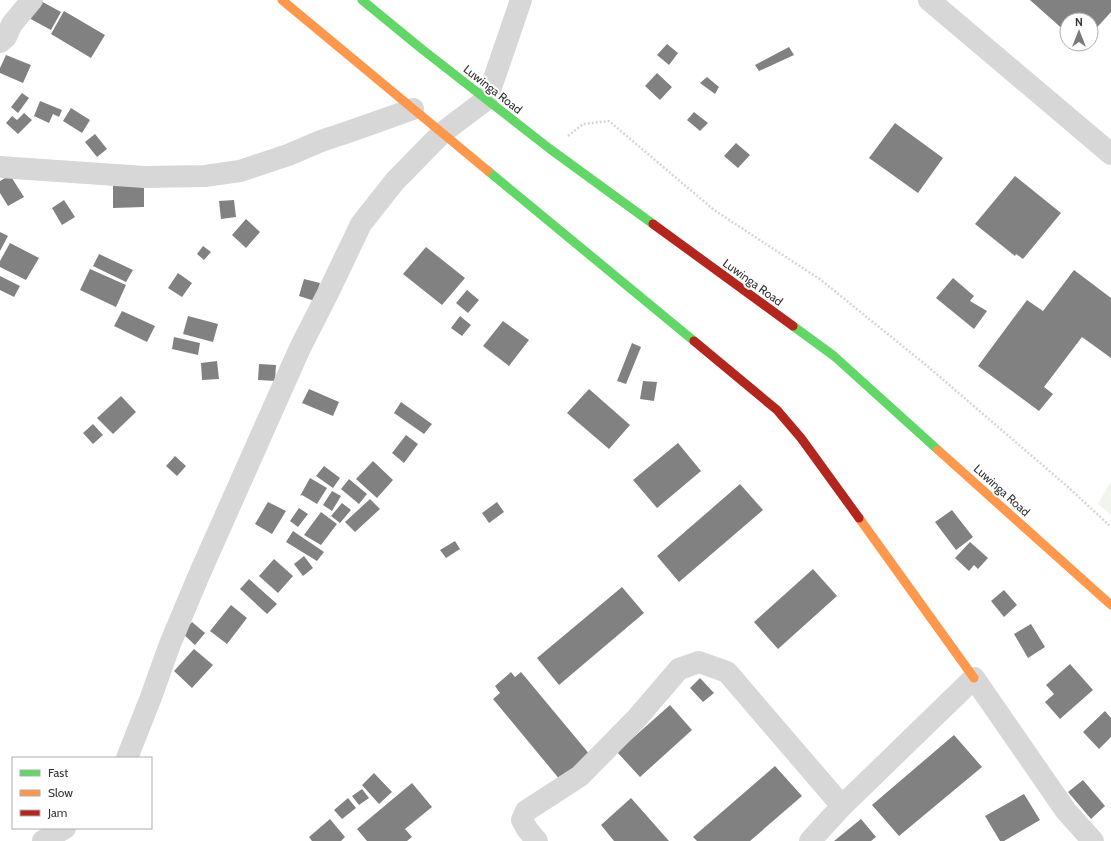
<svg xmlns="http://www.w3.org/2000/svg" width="1111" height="841" viewBox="0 0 1111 841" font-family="Cabin,sans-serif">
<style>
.green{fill:#f1f5ed}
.building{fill:#818181}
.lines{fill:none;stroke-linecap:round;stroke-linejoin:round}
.path{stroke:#d6d6d6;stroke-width:2.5;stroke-dasharray:2 2;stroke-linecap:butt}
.street{stroke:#d7d7d7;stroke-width:22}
.fast{stroke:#63d668;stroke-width:9}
.slow{stroke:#ff974d;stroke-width:9}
.jam{stroke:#b3261e;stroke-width:9}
.labels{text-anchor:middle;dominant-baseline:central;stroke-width:4;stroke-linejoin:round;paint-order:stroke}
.street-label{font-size:12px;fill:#333;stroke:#fff}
</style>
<rect width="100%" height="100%" fill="#fff"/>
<path class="green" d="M1111,481V515L1098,504Z"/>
<path class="building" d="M39,0L61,12L51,30L27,17Z
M1030,0H1111V12L1091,34V20H1067V33Z
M64,11L105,35L91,58L51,34Z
M667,44L678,53L669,65L657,55Z
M789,47L794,55L759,71L755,65Z
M6,55L31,65L23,83L0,73V68Z
M657,73L672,87L660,100L645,86Z
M707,77L719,87L715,94L700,83Z
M22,93L29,98L18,113L11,107Z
M40,101L62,110L59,117L53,114L49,123L34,116Z
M71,108L90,120L82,133L63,121Z
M694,112L708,123L700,131L687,120Z
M24,113L32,120L18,134L6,123L12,116L17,120Z
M895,123L943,158L918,193L869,158Z
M95,134L107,149L97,157L85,142Z
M736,143L750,155L738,168L724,156Z
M10,175L24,197L8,206L0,193V181Z
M1015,176L1061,213L1023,259L1016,254L1015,256L975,224Z
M144,185V207L113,208V186Z
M64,200L75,217L62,225L52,208Z
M234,200L236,217L221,219L219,201Z
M246,219L260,232L246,248L232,235Z
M0,232L8,236L0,251Z
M10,243L39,258L26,280L0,267V261Z
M203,246L211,252L204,260L197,254Z
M426,247L465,278L442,305L403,274Z
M99,254L133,270L126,282L93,266Z
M90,269L126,285L116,307L80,290Z
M1074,270L1111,298V358L1082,337L1044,387L1053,394L1039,411L978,366L1027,300L1043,311Z
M178,273L192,283L182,297L168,288Z
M0,276L20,286L14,297L0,290Z
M953,278L974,296L970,301L987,311L974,329L936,298Z
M304,279L320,283L315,301L299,296Z
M467,290L479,300L468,313L456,303Z
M122,311L155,326L147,342L114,326Z
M188,316L218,324L213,342L183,334Z
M460,316L471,325L462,336L451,328Z
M503,321L529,340L509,366L483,346Z
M174,337L200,343L198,355L172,349Z
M632,343L641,347L626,384L617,381Z
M217,361L219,379L202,380L201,363Z
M259,364L276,365L275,381L258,380Z
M643,381L657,382L654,401L640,399Z
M309,389L339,402L333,416L302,403Z
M589,389L630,425L609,449L567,413Z
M121,396L136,412L113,434L97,418Z
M401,402L432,424L424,434L394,413Z
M93,424L103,435L93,444L83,433Z
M406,435L418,444L404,463L392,453Z
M678,443L701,471L657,508L633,480Z
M175,456L186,466L177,476L166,466Z
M373,461L393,480L377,498L356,479Z
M324,466L340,478L333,488L316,476Z
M310,478L327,488L317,504L302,495L300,496Z
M349,479L367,494L359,504L341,489Z
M740,484L763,510L679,582L657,556Z
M332,491L341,496L332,511L323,505Z
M370,499L380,509L355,532L345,522Z
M268,502L286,511L272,534L255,524Z
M497,502L504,512L489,523L482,513Z
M342,503L351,510L340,523L331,516Z
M299,508L308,514L298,527L290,521Z
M952,510L973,537L956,550L935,522Z
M321,512L337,524L321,545L304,535Z
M293,531L324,552L317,561L286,542Z
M455,541L460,549L446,558L440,550Z
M970,542L988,558L978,569L974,565L969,571L955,558Z
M304,556L313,568L303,576L294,564Z
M274,559L293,576L278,593L259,576Z
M813,569L837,596L778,649L754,622Z
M249,579L277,604L267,614L240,589Z
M622,587L644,613L559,685L537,658Z
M1004,590L1017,605L1004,617L991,601Z
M231,605L247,618L227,644L210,631Z
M192,622L205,633L195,645L182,633Z
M1031,624L1045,647L1028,658L1014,634Z
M194,649L213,665L192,688L174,671Z
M1070,664L1093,690L1060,719L1045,702L1054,694L1046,685Z
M511,672L515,677L521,672L591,756L561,781L493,699L500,693L495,686Z
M700,678L714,693L703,702L690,688Z
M670,705L692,730L640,777L617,752Z
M1105,711L1111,718V737L1099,749L1083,732Z
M954,735L982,767L899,836L872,805Z
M775,766L802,796L750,841H697L693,837Z
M374,773L392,792L379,804L362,785Z
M1083,780L1105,806L1091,819L1068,792Z
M412,783L432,807L405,829L412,837L407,841H367L357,829Z
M362,789L369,798L359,805L352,796Z
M1024,794L1040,820L1004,841H1000L985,816Z
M348,798L356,808L342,819L334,810Z
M631,798L669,841H614L601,825Z
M330,819L345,837L341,841H312L309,837Z
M861,819L876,837L871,841H834Z"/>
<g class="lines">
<path class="path" d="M568,136L583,124L609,121L714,210L821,280L926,365L1068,487L1111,527"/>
<path class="street" d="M929,0L1111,154
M0,42L6,37L12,24L32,0
M0,167L144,177L205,176L240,171L288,155L321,141L351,131L413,109
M127,758L151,697L170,644L199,575L300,348L328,293L361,224L395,181L442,133L487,99L521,0
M43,841L65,828
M537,841L527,829L522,820L526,811L580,776L637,718L679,669L699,662L727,672L842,806
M810,841L842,806L974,678L1066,811L1093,841"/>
<path class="fast" d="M362,0L423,50L550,149L653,224
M488,171L694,341
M793,326L834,356L938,450"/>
<path class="slow" d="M282,0L488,171
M938,450L1111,605
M859,518L974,678"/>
<path class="jam" d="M653,224L793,326
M694,341L777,410L801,438L859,518"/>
</g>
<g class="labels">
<g class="street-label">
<text transform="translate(493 89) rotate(38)">Luwinga Road</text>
<text transform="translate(753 282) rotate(36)">Luwinga Road</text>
<text transform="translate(1002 490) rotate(42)">Luwinga Road</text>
</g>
</g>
<rect x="12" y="757" width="140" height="72" fill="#ffffff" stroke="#adadad"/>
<rect x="20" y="770" width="20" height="6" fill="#63d668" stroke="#adadad"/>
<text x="48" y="777" font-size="12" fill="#333333">Fast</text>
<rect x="20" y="790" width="20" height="6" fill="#ff974d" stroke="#adadad"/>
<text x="48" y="797" font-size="12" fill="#333333">Slow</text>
<rect x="20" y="810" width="20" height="6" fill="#b3261e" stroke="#adadad"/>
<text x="48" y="817" font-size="12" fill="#333333">Jam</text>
<g transform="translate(1079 32)"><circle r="19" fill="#ffffff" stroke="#adadad"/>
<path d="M0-3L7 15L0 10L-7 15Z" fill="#7a7a7a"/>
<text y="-6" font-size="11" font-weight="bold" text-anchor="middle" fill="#333333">N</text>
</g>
</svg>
